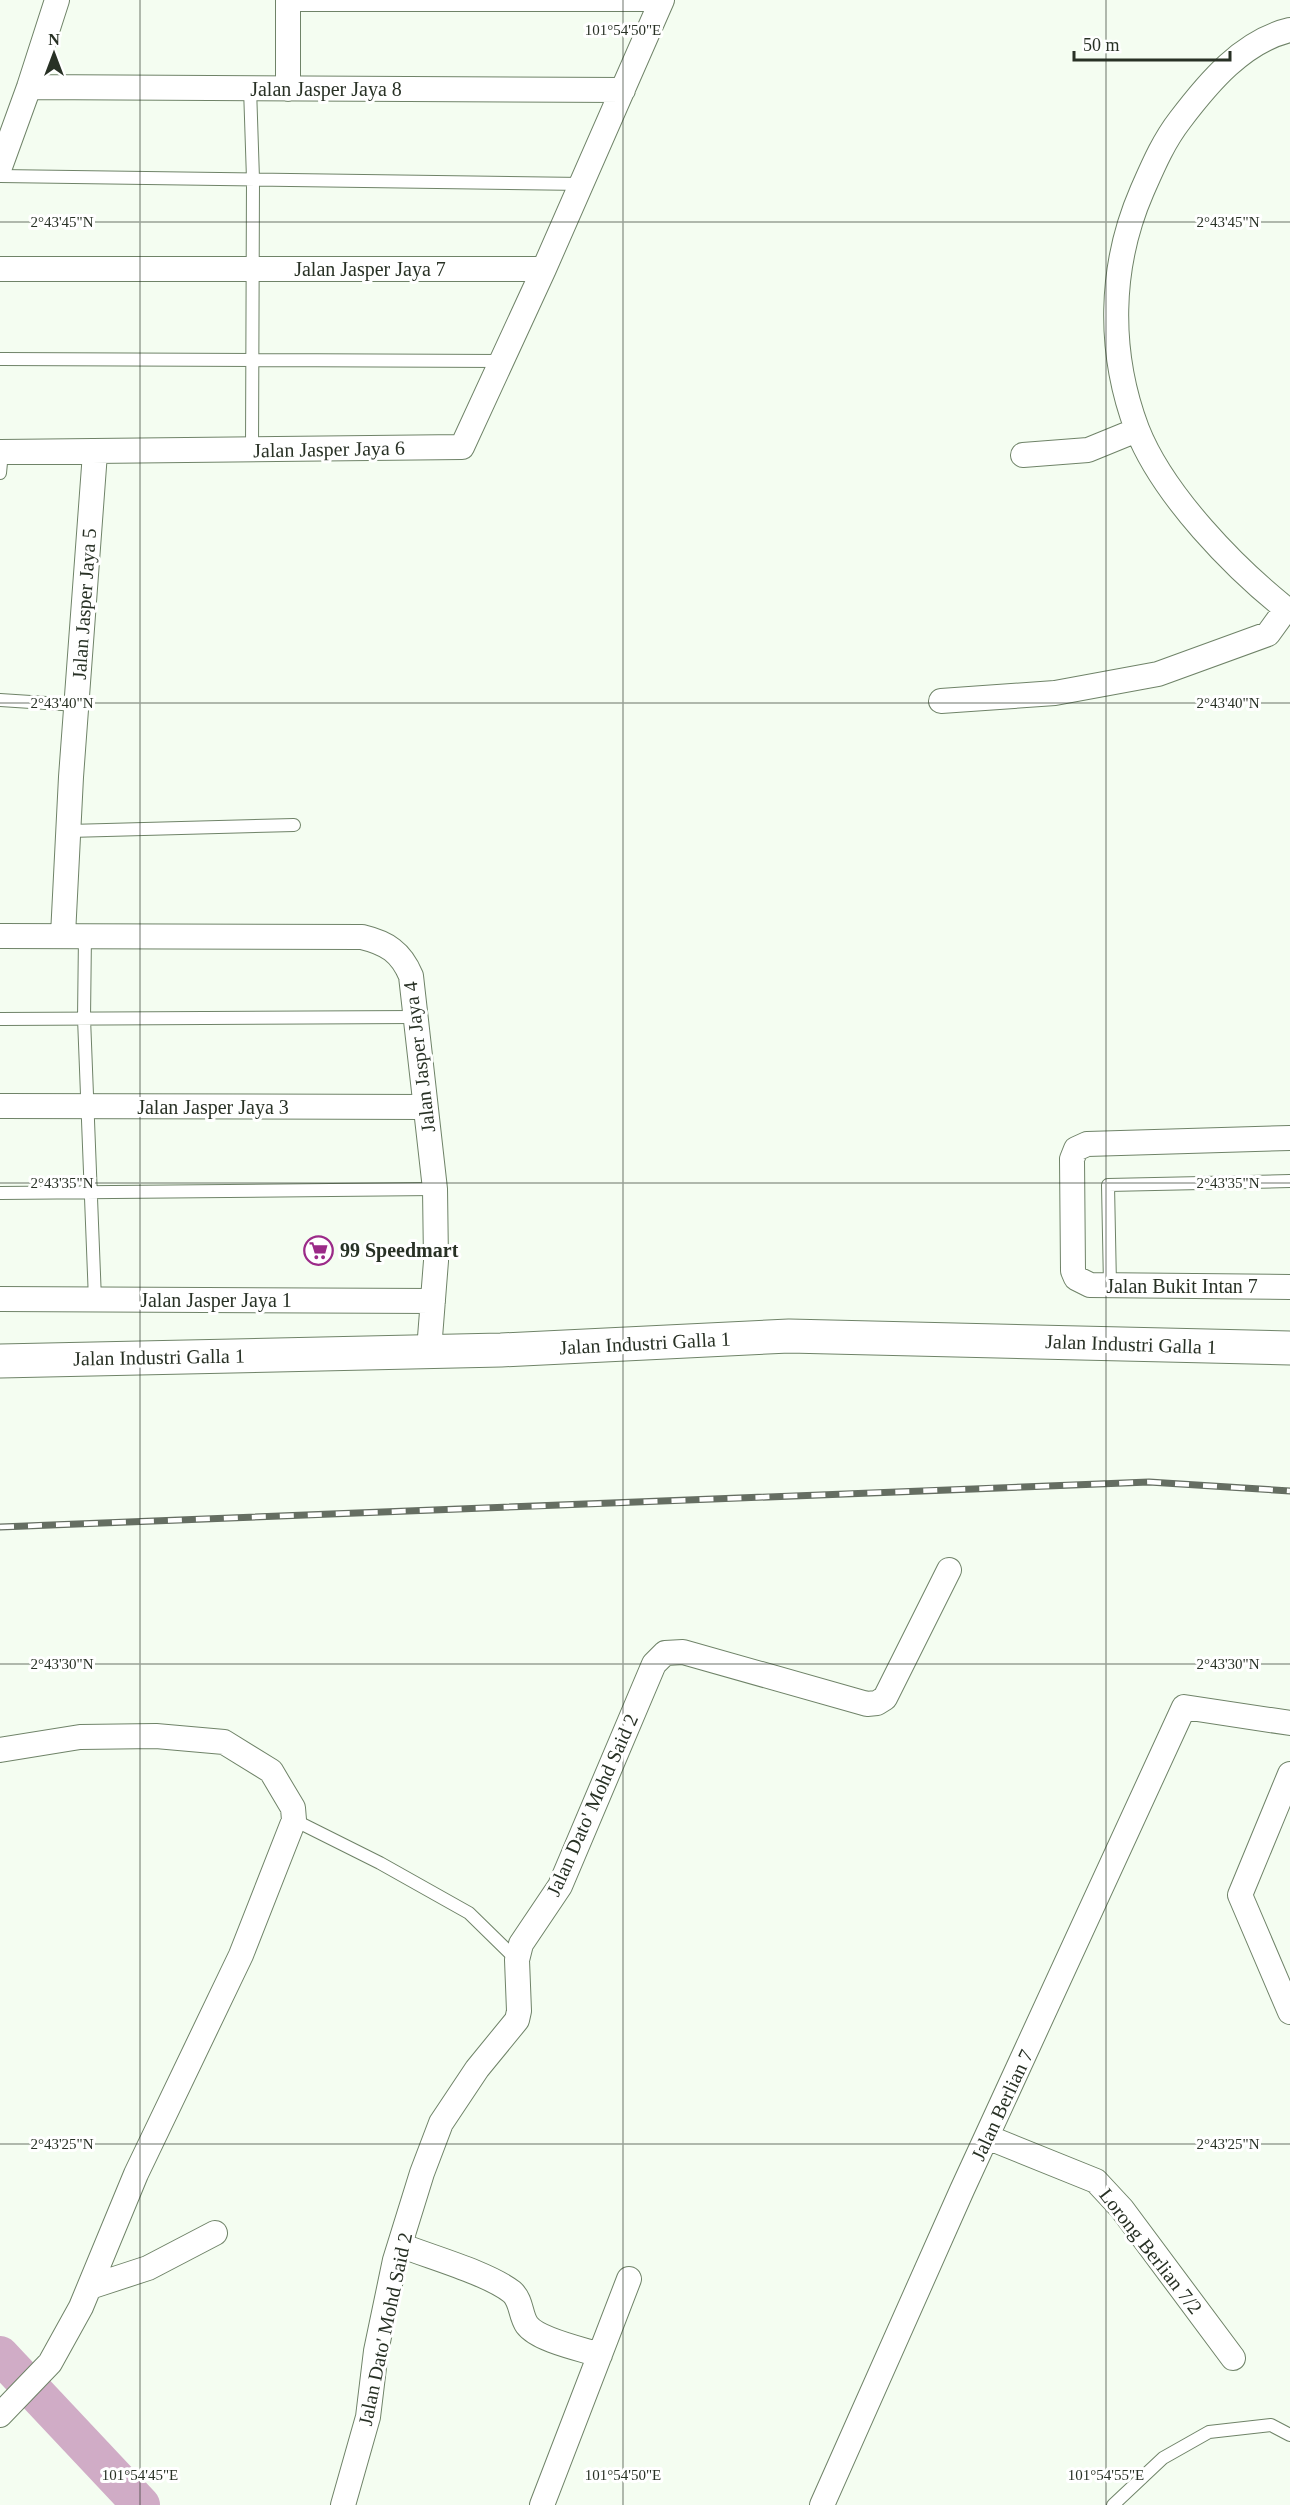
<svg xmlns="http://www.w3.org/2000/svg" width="1290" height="2505" viewBox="0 0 1290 2505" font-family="Georgia,serif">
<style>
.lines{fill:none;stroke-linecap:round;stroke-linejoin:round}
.river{stroke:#d0acc6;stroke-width:38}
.service-casing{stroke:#6f8368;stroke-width:14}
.minor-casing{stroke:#6f8368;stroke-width:26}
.secondary-casing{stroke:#6f8368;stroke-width:35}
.service{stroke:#fff;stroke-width:12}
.minor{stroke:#fff;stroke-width:24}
.secondary{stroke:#fff;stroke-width:33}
.rail-casing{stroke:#656e62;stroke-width:7}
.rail{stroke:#fff;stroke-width:4.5;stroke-dasharray:14;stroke-linecap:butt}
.ticks{fill:none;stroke:#283125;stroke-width:1.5;stroke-opacity:0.45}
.labels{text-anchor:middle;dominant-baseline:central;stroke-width:6;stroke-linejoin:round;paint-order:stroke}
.street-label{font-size:20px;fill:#283125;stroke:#fff}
.poi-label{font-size:20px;font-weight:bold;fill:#283125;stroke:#fff;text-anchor:start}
.ticks-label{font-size:15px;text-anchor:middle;fill:#283125;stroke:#fff;stroke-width:6;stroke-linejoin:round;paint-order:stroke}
</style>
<rect width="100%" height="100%" fill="#f4fdf1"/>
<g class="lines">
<path class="river" d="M0,2355L141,2505"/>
<defs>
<path id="service" d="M288,5H660
M250,88L253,179L252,451
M0,176L583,184
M0,359L501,361
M0,473L2,452
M0,700L77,705
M69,831L294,825
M85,935L84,1018L95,1300
M0,1019L415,1017
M0,1193L435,1189
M1110,1285L1108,1185L1290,1181
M294,1820L380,1863L469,1913L517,1960
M1113,2505L1163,2458L1209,2432L1271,2425L1290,2435"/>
<path id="minor" d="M288,0V89
M1290,30C1243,41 1208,83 1180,120C1163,142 1153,166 1142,191C1109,267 1108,352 1137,429C1163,495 1235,569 1290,612
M29,87L623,90
M0,167L29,87L57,0
M0,269H544L662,0
M0,452L462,447L544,269
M1023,455L1088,450L1137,430
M941,701L1055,693L1158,674L1268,634L1286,609
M63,935L71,777L95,453
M0,936L362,937C387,943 401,952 411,976L435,1189L436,1261L429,1350
M0,1106L425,1107
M1290,1138L1087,1144L1076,1149L1072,1159L1073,1271L1076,1278L1090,1285L1290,1287
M0,1299L433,1301
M0,1750L80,1737L156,1736L224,1742L271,1771L293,1808L294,1820L241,1955L136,2174L81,2307L50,2363L0,2415
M1290,1774L1240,1895L1290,2012
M987,2137L1096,2181L1122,2209L1233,2358
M400,2245C430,2257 488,2273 512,2292C522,2301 520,2315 527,2325C538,2340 581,2349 600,2355
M90,2287L148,2268L215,2233
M343,2505L368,2417L376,2351L395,2260L422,2173L441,2123L477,2069L517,2020L519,2011L517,1960L521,1944L560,1886L654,1664L665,1653L683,1652L867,1704L877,1703L885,1698L949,1570
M542,2505L629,2279
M822,2505L962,2190L1184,1707L1290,1723"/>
<path id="secondary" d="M0,1361L501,1350L789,1336L1290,1348"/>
</defs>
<use href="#service" class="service-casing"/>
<use href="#minor" class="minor-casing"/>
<use href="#secondary" class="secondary-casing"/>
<use href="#service" class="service"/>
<use href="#minor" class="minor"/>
<use href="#secondary" class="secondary"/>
<defs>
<path id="rail" d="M0,1527L1149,1482L1290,1491"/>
</defs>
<use href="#rail" class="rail-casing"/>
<use href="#rail" class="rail"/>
</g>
<path class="ticks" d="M140,0V2505M623,0V2505M1106,0V2505M0,222H1290M0,703H1290M0,1183H1290M0,1664H1290M0,2144H1290"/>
<defs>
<symbol id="supermarket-ring" viewBox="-11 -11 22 22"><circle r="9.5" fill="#fff" stroke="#9b2a88" stroke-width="1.5"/><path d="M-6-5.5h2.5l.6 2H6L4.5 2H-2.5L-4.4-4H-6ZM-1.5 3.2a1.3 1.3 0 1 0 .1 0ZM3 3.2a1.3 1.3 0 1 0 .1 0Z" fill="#9b2a88"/></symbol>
</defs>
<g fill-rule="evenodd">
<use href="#supermarket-ring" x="302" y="1234" width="33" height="33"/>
</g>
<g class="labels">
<g class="street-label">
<text x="326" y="89">Jalan Jasper Jaya 8</text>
<text x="370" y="269">Jalan Jasper Jaya 7</text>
<text transform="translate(329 449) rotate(-1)">Jalan Jasper Jaya 6</text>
<text transform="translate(84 604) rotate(-86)">Jalan Jasper Jaya 5</text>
<text transform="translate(419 1057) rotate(-97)">Jalan Jasper Jaya 4</text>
<text x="213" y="1107">Jalan Jasper Jaya 3</text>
<text x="1182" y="1286">Jalan Bukit Intan 7</text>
<text x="216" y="1300">Jalan Jasper Jaya 1</text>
<text transform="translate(645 1343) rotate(-3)">Jalan Industri Galla 1</text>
<text transform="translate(1131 1344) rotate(2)">Jalan Industri Galla 1</text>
<text transform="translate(159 1357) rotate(-1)">Jalan Industri Galla 1</text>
<text transform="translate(592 1805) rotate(-66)">Jalan Dato' Mohd Said 2</text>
<text transform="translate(1002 2105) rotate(-65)">Jalan Berlian 7</text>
<text transform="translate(1151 2251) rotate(52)">Lorong Berlian 7/2</text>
<text transform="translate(385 2329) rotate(-78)">Jalan Dato' Mohd Said 2</text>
</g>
<g class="poi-label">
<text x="340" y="1250">99 Speedmart</text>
</g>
</g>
<g class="ticks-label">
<text x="623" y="35">101°54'50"E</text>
<text x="62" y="227">2°43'45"N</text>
<text x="1228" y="227">2°43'45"N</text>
<text x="62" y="708">2°43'40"N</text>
<text x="1228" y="708">2°43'40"N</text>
<text x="62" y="1188">2°43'35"N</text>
<text x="1228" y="1188">2°43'35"N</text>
<text x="62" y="1669">2°43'30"N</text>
<text x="1228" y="1669">2°43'30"N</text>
<text x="62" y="2149">2°43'25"N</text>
<text x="1228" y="2149">2°43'25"N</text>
<text x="140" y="2480">101°54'45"E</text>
<text x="623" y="2480">101°54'50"E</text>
<text x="1106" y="2480">101°54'55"E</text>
</g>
<g transform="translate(54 54)" stroke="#ffffff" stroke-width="4.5" paint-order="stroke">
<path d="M0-4.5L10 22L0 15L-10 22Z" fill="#283125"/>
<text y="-9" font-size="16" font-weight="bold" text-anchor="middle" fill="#283125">N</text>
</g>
<path d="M1074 51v9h156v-9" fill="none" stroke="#283125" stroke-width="3"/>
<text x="1083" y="51" font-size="18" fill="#283125" stroke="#ffffff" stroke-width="4.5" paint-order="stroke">50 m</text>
</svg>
